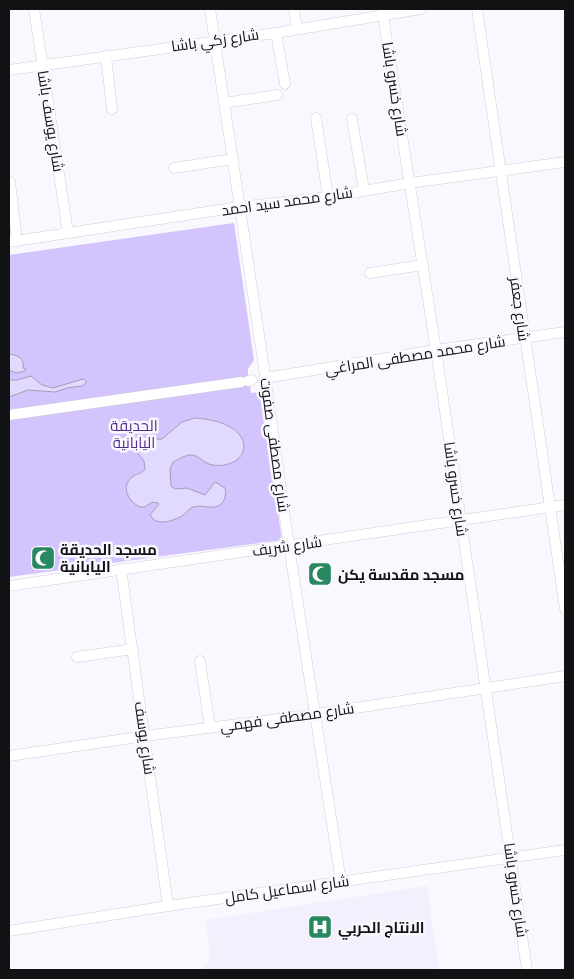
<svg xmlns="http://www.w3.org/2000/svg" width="574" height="979" viewBox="0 0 574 979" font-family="'Public Sans',Cairo,sans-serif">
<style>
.built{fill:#f3effd}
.green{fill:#d3c4fe}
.water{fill:#e2d9fe;stroke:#a49db8}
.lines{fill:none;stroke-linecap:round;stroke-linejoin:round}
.street-casing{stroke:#d0ced8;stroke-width:11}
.street{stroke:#fff;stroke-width:10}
.labels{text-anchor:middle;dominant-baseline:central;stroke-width:5;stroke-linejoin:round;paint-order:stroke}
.street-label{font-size:15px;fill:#121114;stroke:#f9f8fe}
.park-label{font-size:15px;fill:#522a8e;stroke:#f9f8fe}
.poi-label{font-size:15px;font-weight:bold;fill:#121114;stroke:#f9f8fe;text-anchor:start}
</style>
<rect width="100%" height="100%" fill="#f9f8fe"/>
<path class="built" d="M427,886L439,970H200L207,963L210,956L206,920Z"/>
<path class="green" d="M234,223L254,360L248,369V386H250L251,393L260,392L282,540L9,577V255Z"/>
<path class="water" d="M9,354C18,355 25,359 23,368L26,369L25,371L16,373L9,370Z
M31,376L42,385L53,388L83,379L87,382L82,386L67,388L55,392L28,390L9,397V380H17Z
M195,418C212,419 241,425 244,445C244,450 242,455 238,459C230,466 214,468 205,462C200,459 197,455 191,455C185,455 179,459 173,462L170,469L171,486L175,489L187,488L205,495L215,482L225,488C226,493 226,495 224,500C217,514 202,502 191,508C188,510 185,514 182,516C173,521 156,527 150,515L159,504L158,503L152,502L145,507H140C129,502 120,487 132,477C137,473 142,474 145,469L144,461L136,451L139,439H162L182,422Z"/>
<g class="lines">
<defs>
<path id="street" d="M34,9L68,233
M210,9L264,368L289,546L341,882
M294,9L297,29
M382,9L436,350L527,970
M477,9L565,609
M276,33L285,84
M106,56L112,109
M9,70L276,33L421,9
M224,103L277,95
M316,118L328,197
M352,119L364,190
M174,168L233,159
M10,182L17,241
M9,242L239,207L328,197L410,183L565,162
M370,273L423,265
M265,378L436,350L565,332
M248,381L252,380
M9,415L241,382
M121,569L168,906
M9,586L565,505
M77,657L133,649
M200,661L210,728
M9,756L145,736L316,714L565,676
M9,931L168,906L565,850"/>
</defs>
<use href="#street" class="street-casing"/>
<use href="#street" class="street"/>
</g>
<defs>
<symbol id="mosque-square" viewBox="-11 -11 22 22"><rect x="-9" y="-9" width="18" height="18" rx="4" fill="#288861" stroke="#f9f8fe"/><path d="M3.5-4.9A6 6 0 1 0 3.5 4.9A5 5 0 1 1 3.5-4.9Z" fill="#fff"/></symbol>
<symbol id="hospital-square" viewBox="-11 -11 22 22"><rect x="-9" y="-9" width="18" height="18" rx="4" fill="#288861" stroke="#f9f8fe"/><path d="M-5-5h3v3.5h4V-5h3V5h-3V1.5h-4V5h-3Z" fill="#fff"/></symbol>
</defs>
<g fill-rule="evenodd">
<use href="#mosque-square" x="29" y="544" width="28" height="28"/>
<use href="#mosque-square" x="306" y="560" width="28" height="28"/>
<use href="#hospital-square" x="306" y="913" width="28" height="28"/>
</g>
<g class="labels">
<g class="street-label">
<text transform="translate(215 40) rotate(-8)">شارع زكي باشا</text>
<text transform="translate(395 89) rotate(81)">شارع خسرو باشا</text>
<text transform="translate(51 121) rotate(81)">شارع يوسف باشا</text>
<text transform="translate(287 201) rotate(-8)">شارع محمد سيد احمد</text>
<text transform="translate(520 309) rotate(82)">شارع جعفر</text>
<text transform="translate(415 355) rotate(-9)">شارع محمد مصطفى المراغي</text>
<text transform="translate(275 445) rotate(82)">شارع مصطفى صفوت</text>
<text transform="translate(456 489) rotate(82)">شارع خسرو باشا</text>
<text transform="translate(287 546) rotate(-8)">شارع شريف</text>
<text transform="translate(287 717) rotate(-8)">شارع مصطفى فهمي</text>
<text transform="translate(145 738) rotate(82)">شارع يوسف</text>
<text transform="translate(287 889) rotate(-8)">شارع اسماعيل كامل</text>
<text transform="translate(516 890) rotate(82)">شارع خسرو باشا</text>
</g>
<g class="park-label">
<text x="134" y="425">الحديقة<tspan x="134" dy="17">اليابانية</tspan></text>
</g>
<g class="poi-label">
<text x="60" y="549">مسجد الحديقة<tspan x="60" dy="17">اليابانية</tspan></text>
<text x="338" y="574">مسجد مقدسة يكن</text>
<text x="338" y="927">الانتاج الحربي</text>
</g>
</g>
<rect width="574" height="979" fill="none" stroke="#121114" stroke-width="20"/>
</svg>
